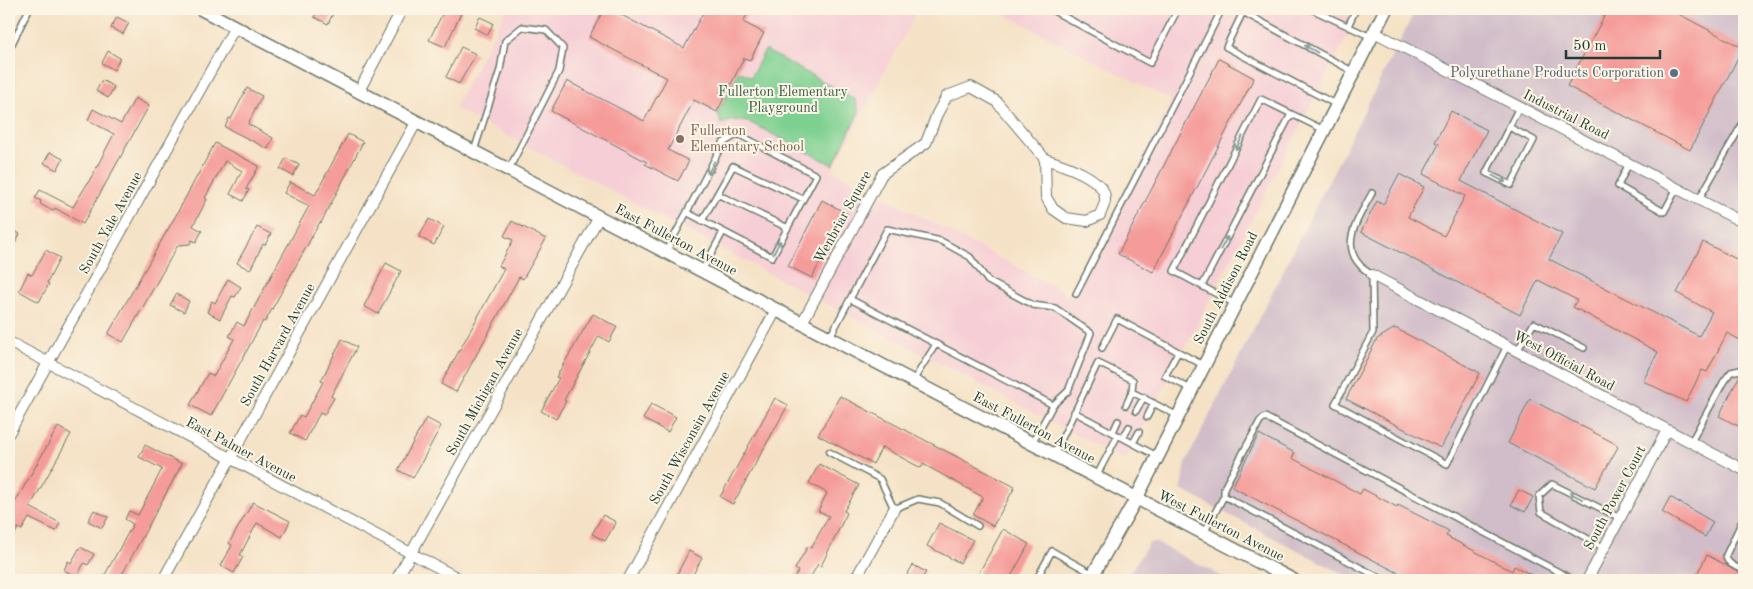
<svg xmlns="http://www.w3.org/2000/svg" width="1753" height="589" viewBox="0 0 1753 589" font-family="'Old Standard TT',serif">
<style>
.built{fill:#f6cfd6}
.industrial{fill:#d1bdc9}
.green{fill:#7ed091;stroke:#4e8662}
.building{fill:#f59b9a}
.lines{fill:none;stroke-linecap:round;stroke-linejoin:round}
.service-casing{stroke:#6a7767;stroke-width:8}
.minor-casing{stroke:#6a7767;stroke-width:12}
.tertiary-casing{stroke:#6a7767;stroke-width:15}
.service{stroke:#fff;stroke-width:5}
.minor{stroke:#fff;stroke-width:10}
.tertiary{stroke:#fff;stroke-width:12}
.oneway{stroke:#8f9e9a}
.service-dot{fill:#5c6f8a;stroke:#fcf5e5;stroke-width:2}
.education-dot{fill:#8d6e63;stroke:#fcf5e5;stroke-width:2}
.labels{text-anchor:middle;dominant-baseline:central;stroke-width:4;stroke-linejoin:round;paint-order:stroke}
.service-label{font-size:14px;fill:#4e5e75;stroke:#fcf5e5;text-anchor:end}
.park-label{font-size:14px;fill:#325a47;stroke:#fcf5e5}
.street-label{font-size:14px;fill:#1f3d34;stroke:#fcf5e5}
.education-label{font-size:14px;fill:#785e54;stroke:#fcf5e5;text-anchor:start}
</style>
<rect width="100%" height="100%" fill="#fcf5e5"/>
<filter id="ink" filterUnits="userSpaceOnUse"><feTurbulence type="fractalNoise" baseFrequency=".02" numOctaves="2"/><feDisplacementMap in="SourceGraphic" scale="10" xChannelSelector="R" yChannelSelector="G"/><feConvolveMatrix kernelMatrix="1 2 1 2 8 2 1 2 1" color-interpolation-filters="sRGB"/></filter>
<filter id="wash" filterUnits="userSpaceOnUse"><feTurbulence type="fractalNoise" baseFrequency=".0096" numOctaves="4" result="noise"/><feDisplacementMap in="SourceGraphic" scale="20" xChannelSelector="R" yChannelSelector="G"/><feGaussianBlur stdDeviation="1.12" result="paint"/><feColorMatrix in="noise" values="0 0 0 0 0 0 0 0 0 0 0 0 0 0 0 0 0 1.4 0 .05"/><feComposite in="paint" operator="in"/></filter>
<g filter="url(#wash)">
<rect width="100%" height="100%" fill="#f5e2c6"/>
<path class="built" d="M507,9H918L832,170L1072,296L1172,101L995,9H1361L1126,461L454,108Z"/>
<path class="industrial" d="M1416,9H1744V580H1355L1181,490L1186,462Z
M1155,542L1229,580H1125L1149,543Z"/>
<path class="green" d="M765,50L855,99L859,112L833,165L749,122L733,120L721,124L718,113L739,71L751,77Z"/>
<g id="blocks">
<path class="building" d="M319,9H335L328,24L314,17Z
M445,9H463L445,47L429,40Z
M604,9H610L684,48L705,9H750L743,22L764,33L750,60L744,58L717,112L694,100L668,150L689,161L678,181L645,164L647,162L551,111L567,81L644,121L667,78L589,37Z
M1608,9H1669L1743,48L1690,150L1567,86Z
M117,17L129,23L123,34L111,28Z
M480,17L493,23L488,35L474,28Z
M461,47L476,54L459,84L446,77Z
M108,51L120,58L114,70L102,63Z
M1219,59L1254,78L1153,272L1118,254Z
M102,80L114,87L108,98L96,91Z
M247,88L262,96L248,124L273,138L268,149L225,127L229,118L231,119Z
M135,98L149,106L83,224L55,208L53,211L40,204L41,201L35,198L40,190L73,207L92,176L114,134L88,120L93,109L121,124Z
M1451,111L1487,130L1461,181L1562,234L1549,259L1699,336L1712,312L1677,293L1703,242L1744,263V342L1727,333L1707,372L1702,370L1686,402L1643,381L1658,352L1573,307L1577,300L1538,280L1520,315L1361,232L1377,201L1383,205L1399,174L1424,187L1408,217L1444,236L1465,196L1423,174L1439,144L1435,142Z
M348,134L363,142L321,223L320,222L265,322L263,321L211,416L190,405L208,373L214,376L234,339L229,336L237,322L244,326L309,206L284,193L290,182L315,195Z
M215,143L259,166L246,189L249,190L243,201L230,194L242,171L225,161L205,198L207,199L193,226L202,231L196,242L192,240L190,244L178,245L123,342L108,334L175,217Z
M50,152L63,159L57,170L44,163Z
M286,158L299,165L293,176L280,169Z
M822,200L848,214L833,243L831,241L812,278L788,266Z
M429,219L444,227L434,245L419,237Z
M512,221L546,239L523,279L519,277L456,392L441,384L504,269L499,266L513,240L504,236Z
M257,227L271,234L265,245L263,244L250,270L237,263Z
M9,228L20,234L9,255Z
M46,250L60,258L47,283L49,284L39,302L19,291L28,273L32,275Z
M386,263L401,271L378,314L364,306Z
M228,279L241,287L235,297L232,296L220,319L207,312L212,301L215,303Z
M176,294L189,301L184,312L170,305Z
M593,314L617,327L609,342L599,336L564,400L566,401L556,419L541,411L559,378L556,377Z
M1395,328L1480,373L1441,448L1346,399L1377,339Z
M342,339L357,347L331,396L334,398L324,415L320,413L305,441L290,433L300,415L304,417L323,382L321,381Z
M1740,375L1744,376V429L1719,416Z
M840,396L1015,487L993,526L973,515L983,497L923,464L921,468L882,447L873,464L818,435Z
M775,398L788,405L733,504L720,497Z
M1530,399L1614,443L1618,447L1595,488L1508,443Z
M651,404L676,417L668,432L643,419Z
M426,418L441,426L413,478L398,470Z
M58,427L71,434L30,507L60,523L56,531L29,518L22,530L18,528L9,546V513Z
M1259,434L1295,453L1292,458L1360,494L1363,489L1397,507L1398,505L1449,531L1446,536L1512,571L1514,566L1542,580H1412L1232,487Z
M145,445L182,464L119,580H102L133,524L125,519L129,511L138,515L162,469L139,457Z
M819,464L859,485L844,511L847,513L821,566L818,564L809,580H793L798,571L795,569L808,546L811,548L829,516L818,511L827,493L809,483Z
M1519,490L1533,497L1525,512L1511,505Z
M1670,497L1713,522L1705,537L1662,512Z
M253,502L290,521L282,537L257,523L240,555L243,557L234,573L221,566L232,545L229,543Z
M94,510L108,517L102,528L88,521Z
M603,515L616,522L605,541L592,534Z
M939,523L973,540L960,563L927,546Z
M1003,529L1029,544L1009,580H975Z
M80,547L94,554L88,565L84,563L77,577L64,570L68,561L71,563Z
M689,551L702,558L690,580H674Z
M1707,555L1744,575V580H1694Z
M913,565L926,572L921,580H904Z"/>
</g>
</g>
<g filter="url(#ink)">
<use href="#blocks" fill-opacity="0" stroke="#6a7767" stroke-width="1"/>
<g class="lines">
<defs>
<path id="service" d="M1050,9L1150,63L1178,9
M1311,9L1371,37
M1348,26L1356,9
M9,50L29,9
M1337,105L1226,47L1243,12L1354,72
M1509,127L1534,140L1511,185L1486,173L1519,107
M474,151L500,70L505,41L522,27L546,30L563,48L559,71L509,169
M1629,163L1618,186L1664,212L1677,188
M1372,193C1361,214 1339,243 1360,265C1363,269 1368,272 1372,275L1373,332L1335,404L1447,464L1507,346
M717,194L788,228
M1699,199L1744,121
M702,221L733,166L803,199
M666,252L723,143L738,134L816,175L772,257L688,213
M702,271L723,232
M1202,286L1291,114
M1076,294L1222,9
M850,299L887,229L941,241L970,257L988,281L1033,305L1055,308L1091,333L1068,391L1053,405
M1235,304L1174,271L1261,99L1324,130
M830,337L850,299L1053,405L1032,443
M1102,348L1117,319L1203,365
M1517,351L1534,323L1584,348
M1178,352L1165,376L1191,389
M913,381L936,344
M1126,405L1132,392
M1136,411L1144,397
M1074,412L1157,456
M1147,417L1154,403
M1113,432L1118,421
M1123,438L1129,427
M1691,442L1724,381L1731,372L1740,370L1744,372
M1133,443L1139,432
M829,452L880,479L894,509L918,499L940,503L978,526
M1054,455L1098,363L1133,380L1132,392L1178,416
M1096,477L1118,435
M1224,496L1384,580
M1744,517L1726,555C1726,564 1737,567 1744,571
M1204,533L1224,496V488L1260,421L1265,417L1574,580
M1604,548L1541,512L1539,496L1552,484L1620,518
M1036,580L1052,551L1093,574"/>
<path id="minor" d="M1374,32L1744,223
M359,91L402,9
M1045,159C1061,164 1107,178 1105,200C1105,205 1101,211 1100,215L1087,221L1066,218L1053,209L1046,197Z
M1372,275L1744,470
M802,323L882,174L926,143L937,114L947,96L971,87L996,101L1045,159
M9,342L462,580
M9,433L235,27
M163,580L417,121
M396,580L599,217
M628,580L776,310
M855,580L894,509
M1587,580L1667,430"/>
<path id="tertiary" d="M201,9L1293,580
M1090,580L1136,499L1386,9"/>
</defs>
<use href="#service" class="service-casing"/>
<use href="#minor" class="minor-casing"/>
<use href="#tertiary" class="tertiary-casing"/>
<use href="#service" class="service"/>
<use href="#minor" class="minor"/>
<use href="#tertiary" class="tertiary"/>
</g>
<defs><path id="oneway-shaft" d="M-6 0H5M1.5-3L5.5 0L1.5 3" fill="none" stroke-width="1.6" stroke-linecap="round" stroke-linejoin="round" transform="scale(1.25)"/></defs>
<g class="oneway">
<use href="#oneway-shaft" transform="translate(1311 49) rotate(-151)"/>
<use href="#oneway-shaft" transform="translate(1239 143) rotate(117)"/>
<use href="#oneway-shaft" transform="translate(711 168) rotate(117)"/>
<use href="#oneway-shaft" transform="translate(1499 179) rotate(27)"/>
<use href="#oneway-shaft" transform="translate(1224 243) rotate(-62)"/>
<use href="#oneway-shaft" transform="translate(777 247) rotate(-62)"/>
<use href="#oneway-shaft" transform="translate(1576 496) rotate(-153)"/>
</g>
</g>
<circle class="service-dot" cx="1674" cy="73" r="5"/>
<circle class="education-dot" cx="680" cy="139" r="5"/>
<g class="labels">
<g class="service-label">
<text x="1664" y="73">Polyurethane Products Corporation</text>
</g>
<g class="park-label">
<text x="783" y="92">Fullerton Elementary<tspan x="783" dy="16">Playground</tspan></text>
</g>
<g class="street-label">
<text transform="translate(1566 115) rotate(27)">Industrial Road</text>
<text transform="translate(843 217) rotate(-61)">Wenbriar Square</text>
<text transform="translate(111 223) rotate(-61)">South Yale Avenue</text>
<text transform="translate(676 240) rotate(28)">East Fullerton Avenue</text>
<text transform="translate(1226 288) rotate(-63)">South Addison Road</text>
<text transform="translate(278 345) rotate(-61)">South Harvard Avenue</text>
<text transform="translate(1564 361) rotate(28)">West Official Road</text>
<text transform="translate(485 392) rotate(-61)">South Michigan Avenue</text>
<text transform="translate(1034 428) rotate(28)">East Fullerton Avenue</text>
<text transform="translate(690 438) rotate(-61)">South Wisconsin Avenue</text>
<text transform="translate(241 450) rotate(28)">East Palmer Avenue</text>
<text transform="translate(1615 498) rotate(-62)">South Power Court</text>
<text transform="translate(1221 526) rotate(27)">West Fullerton Avenue</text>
</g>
<g class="education-label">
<text x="690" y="131">Fullerton<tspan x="690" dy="16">Elementary School</tspan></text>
</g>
</g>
<rect width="1753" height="589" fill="none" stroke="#fcf5e5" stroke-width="30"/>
<path d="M1566 50v8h94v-8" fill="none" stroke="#1f3d34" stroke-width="2.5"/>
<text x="1573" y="50" font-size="15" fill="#1f3d34" stroke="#fcf5e5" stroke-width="4" paint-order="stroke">50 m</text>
</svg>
